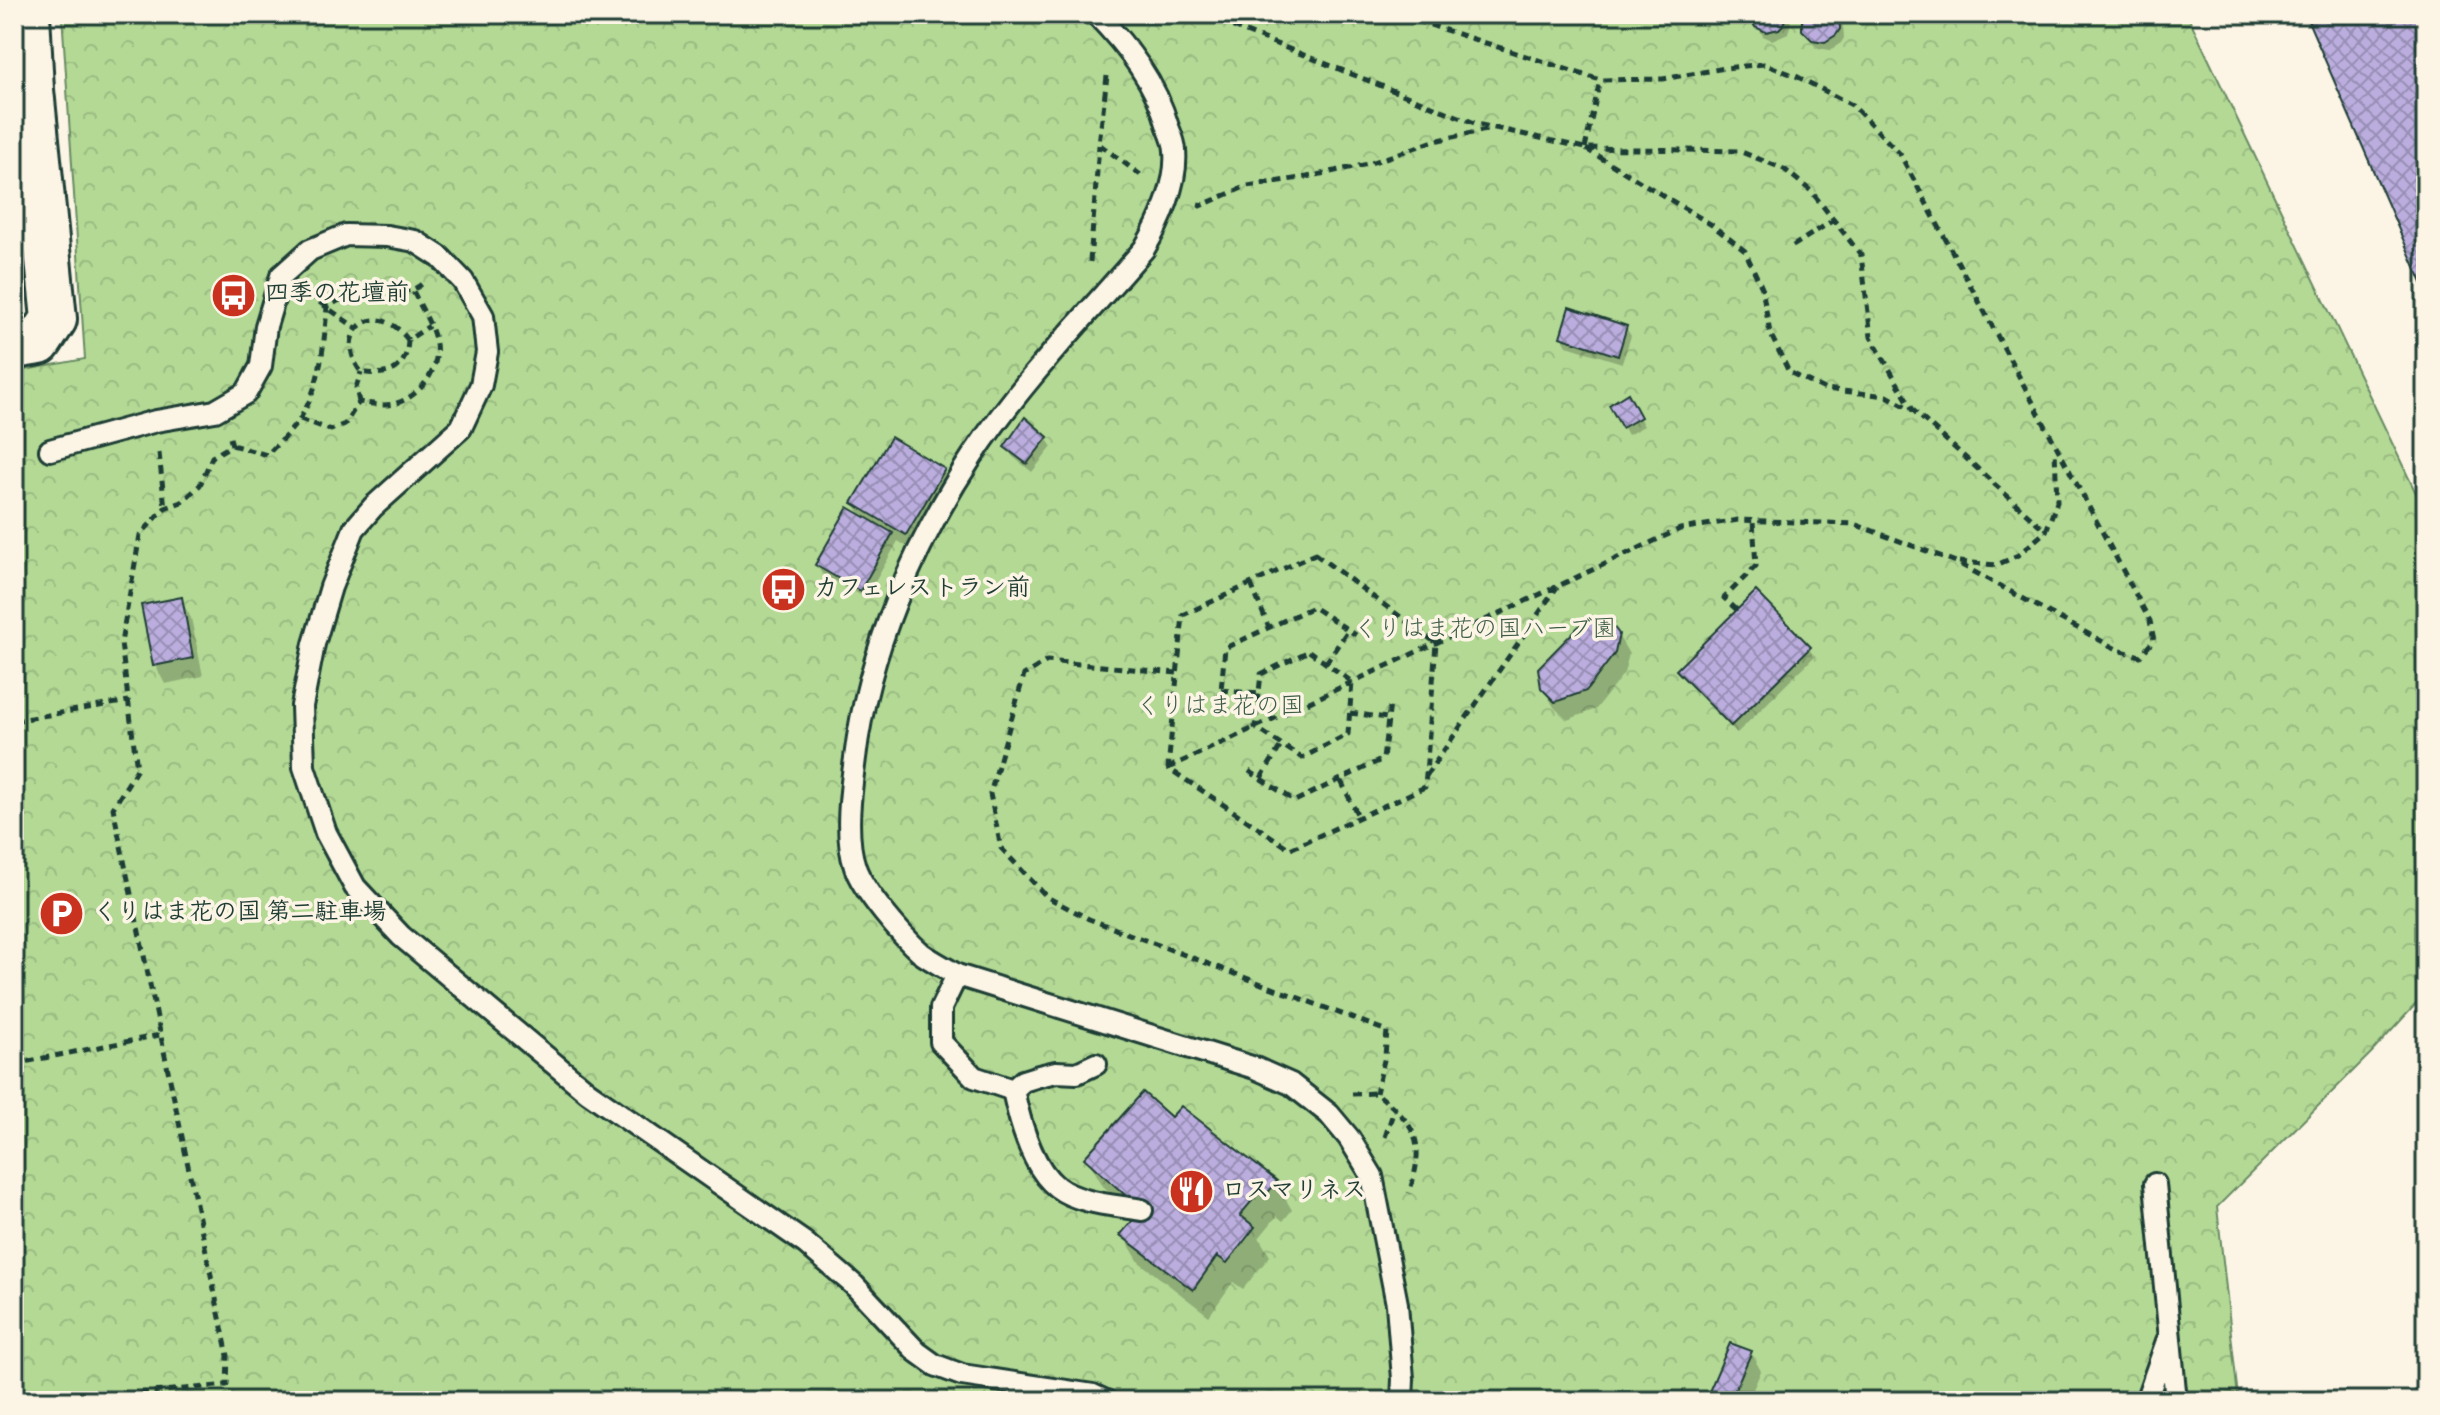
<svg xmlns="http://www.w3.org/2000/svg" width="2440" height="1415" viewBox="0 0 2440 1415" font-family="Dekko,'Klee One',sans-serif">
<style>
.park{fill:url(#park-crowns);stroke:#698b64;stroke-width:2}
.shadow{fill:#0003}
.building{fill:url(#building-cross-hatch);stroke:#1f3d34;stroke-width:2}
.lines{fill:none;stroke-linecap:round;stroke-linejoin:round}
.service-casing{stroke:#1f3d34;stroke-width:26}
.tertiary-casing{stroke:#1f3d34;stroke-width:50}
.path{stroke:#1f3d34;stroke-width:5;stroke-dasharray:8 6;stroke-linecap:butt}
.service{stroke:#fcf5e5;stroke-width:20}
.tertiary{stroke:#fcf5e5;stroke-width:44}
.labels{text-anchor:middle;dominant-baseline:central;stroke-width:7;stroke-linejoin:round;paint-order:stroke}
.poi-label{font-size:24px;font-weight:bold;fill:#1f3d34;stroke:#fcf5e5;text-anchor:start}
.park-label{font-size:24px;fill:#3d5c47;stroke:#fcf5e5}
</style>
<defs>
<pattern id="park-crowns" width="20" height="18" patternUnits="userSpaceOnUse" patternTransform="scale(2)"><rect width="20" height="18" fill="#b3d995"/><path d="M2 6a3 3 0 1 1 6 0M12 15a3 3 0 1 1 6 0" fill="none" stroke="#9abb81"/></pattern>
<pattern id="building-cross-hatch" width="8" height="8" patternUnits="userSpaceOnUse" patternTransform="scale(2)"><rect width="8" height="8" fill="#bbadde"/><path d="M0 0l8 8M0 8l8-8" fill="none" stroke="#978eb5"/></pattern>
</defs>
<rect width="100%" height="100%" fill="#fcf5e5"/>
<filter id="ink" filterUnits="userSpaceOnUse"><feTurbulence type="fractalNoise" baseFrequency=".0125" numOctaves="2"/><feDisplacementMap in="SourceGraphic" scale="16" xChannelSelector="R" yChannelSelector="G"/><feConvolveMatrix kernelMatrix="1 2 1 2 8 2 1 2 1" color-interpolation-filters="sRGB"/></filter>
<g filter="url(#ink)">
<path class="park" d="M62,14H2187L2426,514V993L2372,1052L2217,1207L2238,1397L2248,1401H14V372L85,359Z"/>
<path class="shadow" d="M1752,14H1788L1791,23L1788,33L1772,40L1763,36Z
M1805,14H1837L1843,26L1844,38L1841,43L1830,50L1818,48L1804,30Z
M14,249L22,308L14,310Z
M1626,328L1631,336L1622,363L1567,346L1562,337Z
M1627,396L1644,426L1628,435L1612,406Z
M1046,438L1052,447L1032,472L1012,456L1007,447Z
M943,470L954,489L916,552L898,541L866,598L822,574L817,565L862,518L854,503Z
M181,600L191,618L203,676L165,684L155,665Z
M1618,635L1629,654L1624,673L1596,709L1567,720L1554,707L1543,688Z
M1809,648L1814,657L1737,733L1684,679L1679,671Z
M1182,1108L1276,1183L1292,1210L1283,1221L1277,1216L1259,1238L1270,1256L1243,1289L1233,1282L1209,1316L1139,1262L1123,1235L1138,1218L1103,1186L1087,1158L1171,1120Z
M1751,1353L1761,1371L1748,1401H1707Z"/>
<path class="building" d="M1750,14H1787L1783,25L1779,29L1766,32L1755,27Z
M1802,14H1839L1840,29L1836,35L1825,42L1812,40L1802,30Z
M2305,14H2426V292Z
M1569,307L1627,326L1618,356L1560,337Z
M1628,393L1641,417L1622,428L1609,405Z
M1025,417L1048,437L1027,464L1004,447Z
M891,437L945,469L906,535L852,503Z
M848,507L893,533L860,591L815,565Z
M1756,591L1811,647L1731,726L1676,670Z
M182,597L193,658L153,666L141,605Z
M1585,620L1610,622L1619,634L1615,653L1586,691L1555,702L1541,688L1538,668Z
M1143,1092L1171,1117L1181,1106L1277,1181L1266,1195L1261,1190L1240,1215L1255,1227L1227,1263L1217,1256L1193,1290L1120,1235L1142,1210L1084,1158Z
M1730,1343L1752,1351L1730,1401H1705Z"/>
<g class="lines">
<defs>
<path id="service" d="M1096,14C1128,47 1156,83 1168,127C1171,134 1175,143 1175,151C1178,182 1160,223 1144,249C1086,316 1022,381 973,455C914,544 868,651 855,758C851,790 844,835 855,867C863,891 902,936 921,953C932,961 946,968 957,975L1255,1068L1291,1084L1329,1114L1349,1138L1372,1176L1397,1304L1403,1379L1402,1401
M50,450L156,421L215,411L246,393L261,366L266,326L281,276L310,250L346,235L387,236L415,241L440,257L463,281L483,316L487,352L481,385L461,428L373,507L354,529L331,587L314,644L302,706L304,767L326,833L355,887L401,936L588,1092L805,1243L854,1285L917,1352L935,1365L962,1375L1093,1395L1106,1401
M957,975L941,1008V1042L974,1077L1013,1090L1023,1081L1039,1076L1056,1072L1077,1073L1096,1064
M1013,1090C1019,1119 1032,1168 1057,1187C1079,1204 1116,1205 1142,1210
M2155,1184L2176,1401
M2146,1401L2167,1341"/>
<path id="tertiary" d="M14,346L39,342L54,319L31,90L27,14"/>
</defs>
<use href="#service" class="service-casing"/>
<use href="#tertiary" class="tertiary-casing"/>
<path class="path" d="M1208,14L1216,20L1477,124L1585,148L1739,151L1784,169L1811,191L1861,255L1871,337L1913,410
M1107,76L1099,144L1142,176
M1585,148L1600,80
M1586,149L1712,225L1745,251L1762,288L1770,333L1789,372L1825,389L1887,396L1913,410L2046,531
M1201,202L1200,206L1247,186L1307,177L1368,164L1434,141L1491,129
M1793,246L1835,219
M1090,262L1099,145
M308,294L356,328
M408,340C407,371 388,377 361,372C331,332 376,296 408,340L429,326
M359,402L356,388L361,372
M300,419L331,430L345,424L359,402C371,404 385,407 397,403C421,395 440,370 436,344C433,326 421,308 413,291
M232,445L267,455C278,443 292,431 301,417C321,384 324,345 327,307C340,300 354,291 369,289C391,287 406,299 424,282
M159,453L165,508
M1315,554L1436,643L1425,787L1290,849L1168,768L1183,615Z
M1959,562L1997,565L2018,555L2046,531L2057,502L2055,450
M1251,584L1269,628
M1737,610L1724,598L1756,566L1753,521
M1309,651L1352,682L1348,734L1302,758L1255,727L1261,674Z
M1326,663L1348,630
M1177,673L1047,661L1024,675L990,794L1001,848L1047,897L1089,919L1387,1031L1385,1056L1376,1093
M1221,690L1259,694
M1220,701L1225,648L1313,607L1356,635
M1350,713L1388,718
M14,721L128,701
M1168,768L1680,529L1738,520L1854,524L1956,562L2118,650L2140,656L2154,640L2150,621L1900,154L1852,105L1796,76L1764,64L1725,68L1663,79L1600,80L1396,14
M1249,771L1295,801L1383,759L1390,704
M1426,776L1557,587
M1261,778L1282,744
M1341,781L1359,818
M14,1064L160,1035
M1352,1094L1376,1093C1417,1125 1426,1142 1409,1193
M1385,1137L1395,1107
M56,1401L227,1385L228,1356L113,808L137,769L121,643L140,535L165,508L182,502L200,485L212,457L232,445L230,438"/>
<use href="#service" class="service"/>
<use href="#tertiary" class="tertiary"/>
</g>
</g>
<defs>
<symbol id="bus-disc" viewBox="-11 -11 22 22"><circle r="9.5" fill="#c8321e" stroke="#fcf5e5"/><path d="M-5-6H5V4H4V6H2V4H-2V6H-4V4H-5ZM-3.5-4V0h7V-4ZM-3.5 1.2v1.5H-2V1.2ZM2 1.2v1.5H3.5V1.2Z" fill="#fff"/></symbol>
<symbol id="parking-disc" viewBox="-11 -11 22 22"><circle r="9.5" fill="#c8321e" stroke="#fcf5e5"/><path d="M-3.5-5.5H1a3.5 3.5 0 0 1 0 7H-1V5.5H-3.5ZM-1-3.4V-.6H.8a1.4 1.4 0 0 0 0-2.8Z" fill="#fff"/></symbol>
<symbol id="restaurant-disc" viewBox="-11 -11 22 22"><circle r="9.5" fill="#c8321e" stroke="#fcf5e5"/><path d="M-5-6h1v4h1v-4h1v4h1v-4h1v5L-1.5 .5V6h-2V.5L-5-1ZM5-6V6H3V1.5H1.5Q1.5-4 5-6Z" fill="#fff"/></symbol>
</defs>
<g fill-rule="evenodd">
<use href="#bus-disc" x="208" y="270" width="51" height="51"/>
<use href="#bus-disc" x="758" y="564" width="51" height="51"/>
<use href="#parking-disc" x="36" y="888" width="51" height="51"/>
<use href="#restaurant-disc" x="1166" y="1166" width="51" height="51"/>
</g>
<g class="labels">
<g class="poi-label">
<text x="265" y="295">四季の花壇前</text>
<text x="814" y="590">カフェレストラン前</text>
<text x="93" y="914">くりはま花の国 第二駐車場</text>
<text x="1222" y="1192">ロスマリネス</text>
</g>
<g class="park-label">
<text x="1485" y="631">くりはま花の国ハーブ園</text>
<text x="1220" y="708">くりはま花の国</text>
</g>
</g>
<rect width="2440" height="1415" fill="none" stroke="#fcf5e5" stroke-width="48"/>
<rect x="24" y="24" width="2392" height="1367" fill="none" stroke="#1f3d34" stroke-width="3" filter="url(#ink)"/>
</svg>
